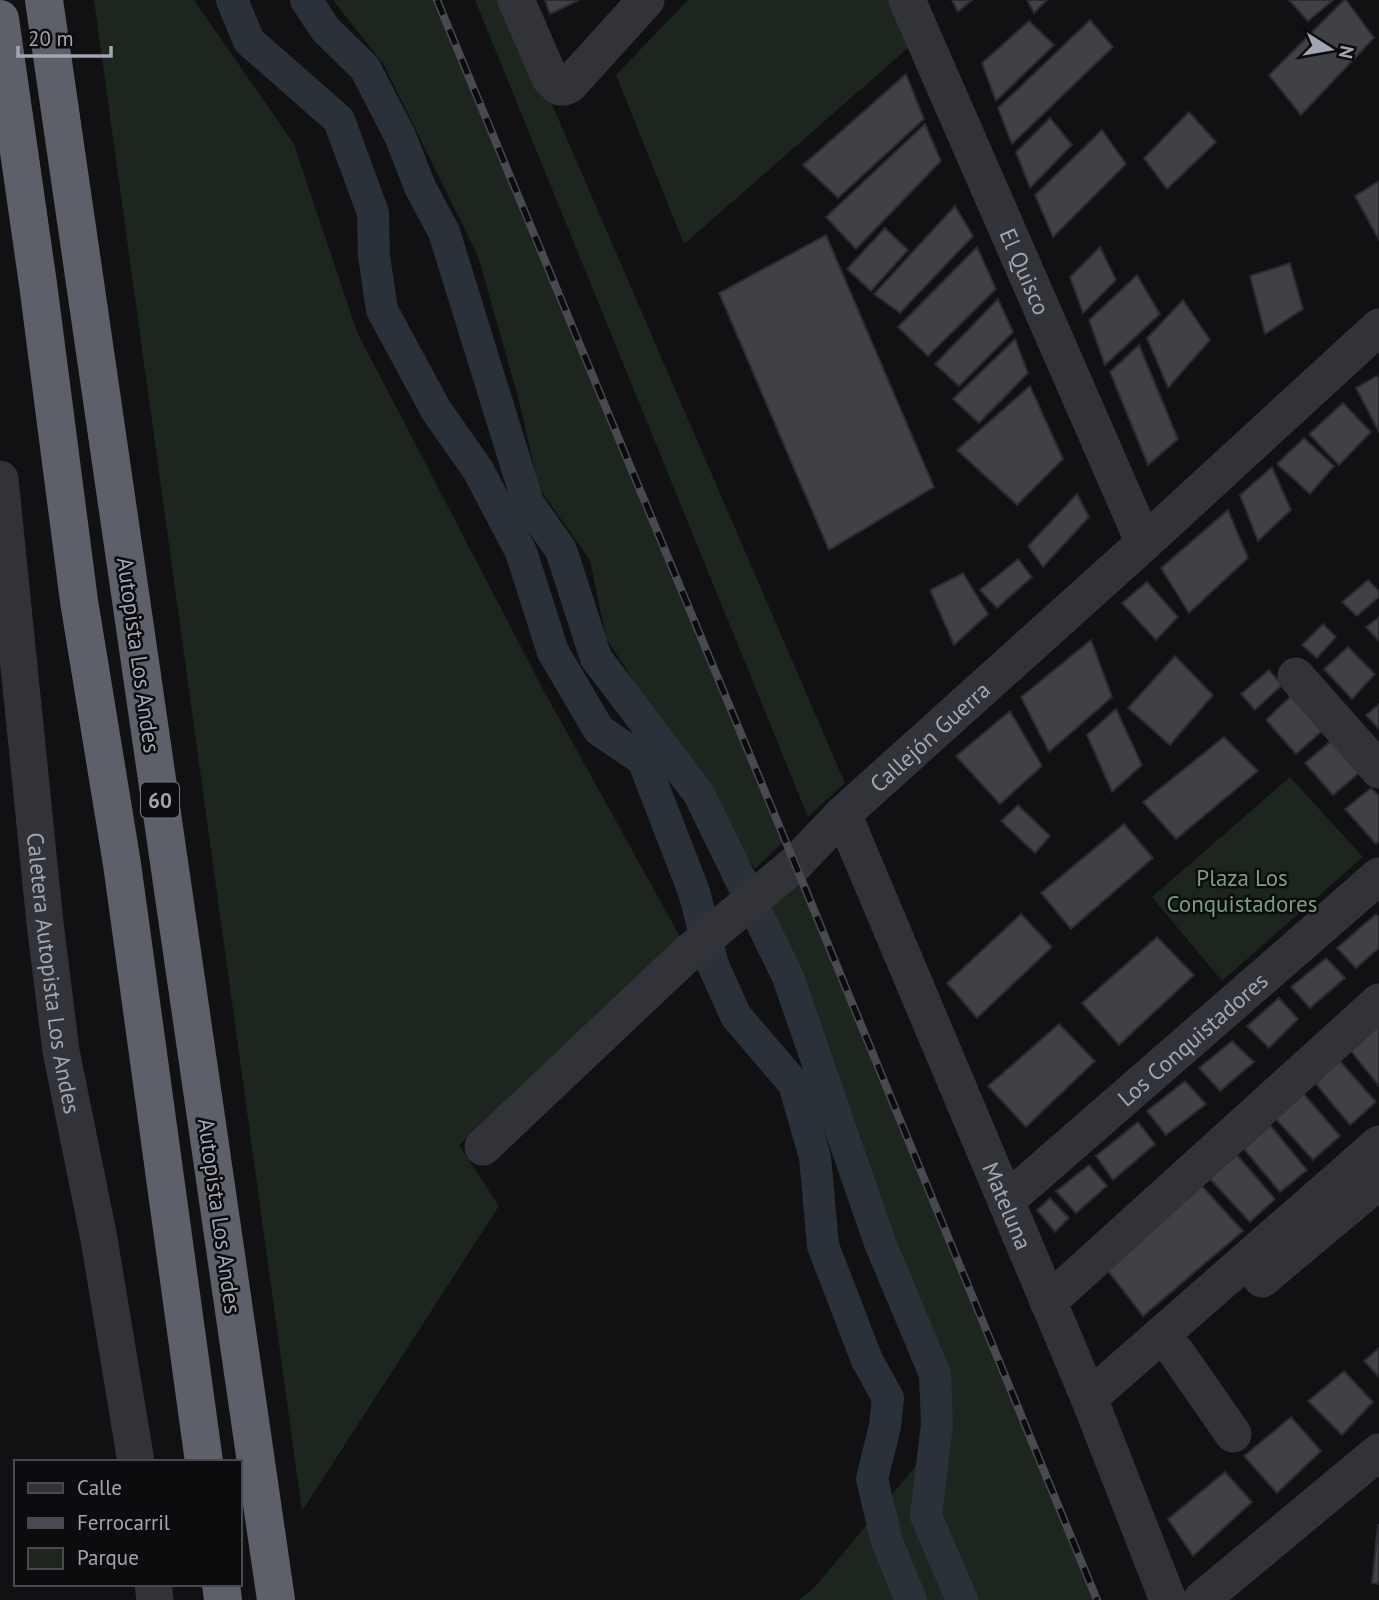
<svg xmlns="http://www.w3.org/2000/svg" width="1379" height="1600" viewBox="0 0 1379 1600" font-family="'PT Sans',sans-serif">
<style>
.green{fill:#1d251f}
.lines{fill:none;stroke-linecap:round;stroke-linejoin:round}
.canal{stroke:#2a3138;stroke-width:32}
.building{fill:#404146;stroke:#2b2b2f;stroke-width:2}
.minor{stroke:#323338;stroke-width:37}
.highway{stroke:#5e6069;stroke-width:38}
.rail-casing{stroke:#494a51;stroke-width:8}
.rail{stroke:#0c0c0e;stroke-width:5;stroke-dasharray:16;stroke-linecap:butt}
.labels{text-anchor:middle;dominant-baseline:central;stroke-width:5;stroke-linejoin:round;paint-order:stroke}
.shield{fill:#0c0c0e;stroke:#757882;stroke-width:2}
.shield-label{font-size:21px;font-weight:bold;fill:#a2a6b3}
.street-label{font-size:23px;fill:#a2a6b3;stroke:#0c0c0e}
.park-label{font-size:23px;fill:#799f7e;stroke:#0c0c0e}
</style>
<rect width="100%" height="100%" fill="#111113"/>
<path class="green" d="M94,0H194L294,144L357,332L544,691L683,942L459,1145L499,1206L302,1511Z
M333,0H439L782,843L755,869L606,638L590,560L539,488L518,397L478,256L384,65Z
M475,0H507L845,783L808,817Z
M688,0H900L909,47L684,244L616,75Z
M1290,777L1363,857L1222,981L1152,897Z
M804,873L1097,1600H799L815,1587L949,1426V1374L891,1228L803,977L768,906Z"/>
<g class="lines">
<path class="canal" d="M232,0L249,41L339,120L373,213L374,256L382,310L436,410L478,470L521,552L553,652L599,730L643,760L694,892L713,965L736,1016L794,1084L815,1157L823,1246L867,1360L888,1398L885,1426L872,1479L887,1542L911,1600
M306,0L326,30L365,68L400,136L420,187L444,232L528,503L561,550L596,658L699,794L788,977L880,1243L935,1374L937,1424L926,1516L962,1600"/>
</g>
<path class="building" d="M545,0H579L550,14Z
M952,0H972L958,12Z
M1027,0H1047L1034,13Z
M1289,0H1333L1308,21Z
M1344,0H1346L1374,38L1301,115L1269,75Z
M1090,20L1113,47L1012,144L998,108Z
M1029,21L1054,45L996,101L982,63Z
M906,74L924,119L838,198L803,165Z
M1189,112L1216,142L1167,189L1144,158Z
M1050,118L1072,145L1030,188L1016,152Z
M925,124L941,161L856,249L826,217Z
M1102,130L1126,164L1053,237L1035,195Z
M1379,181V240L1355,196Z
M955,206L973,236L900,313L874,294Z
M885,228L908,250L871,291L847,269Z
M826,235L934,487L829,550L719,293Z
M977,247L996,289L928,356L898,327Z
M1100,247L1116,280L1083,313L1070,277Z
M1290,263L1303,309L1265,334L1250,276Z
M1137,275L1160,314L1105,365L1089,320Z
M998,299L1013,332L959,386L935,364Z
M1183,300L1210,340L1168,388L1147,338Z
M1015,339L1028,373L979,423L953,399Z
M1139,345L1178,439L1148,465L1110,372Z
M1377,376L1379,379V432L1356,388Z
M1030,386L1063,459L1017,505L957,450Z
M1343,403L1371,432L1339,465L1309,434Z
M1304,438L1334,466L1310,494L1277,464Z
M1272,467L1291,510L1258,541L1240,495Z
M1077,494L1089,517L1043,567L1028,546Z
M1228,510L1248,558L1189,613L1161,568Z
M1018,559L1032,577L997,608L980,590Z
M963,573L988,614L954,645L930,590Z
M1368,580L1379,591V597L1357,616L1342,602Z
M1147,582L1178,617L1156,640L1122,603Z
M1379,617V641L1366,627Z
M1323,624L1336,637L1317,658L1302,645Z
M1091,640L1112,697L1049,752L1021,697Z
M1348,647L1375,674L1352,699L1324,669Z
M1175,656L1213,695L1170,745L1128,708Z
M1269,670L1282,685L1255,710L1241,694Z
M1291,696L1322,731L1296,754L1266,720Z
M1379,704V729L1366,715Z
M1116,709L1142,765L1112,792L1087,735Z
M1010,711L1042,766L1000,804L956,756Z
M1224,737L1258,771L1176,839L1143,802Z
M1331,741L1359,773L1333,795L1305,763Z
M1371,788L1379,796V841L1376,844L1345,809Z
M1018,805L1050,836L1035,853L1001,821Z
M1124,824L1153,858L1071,929L1041,893Z
M1021,914L1052,947L977,1018L947,983Z
M1376,914L1379,917V948L1356,968L1337,948Z
M1157,937L1194,975L1119,1045L1082,1003Z
M1326,958L1345,978L1310,1008L1291,987Z
M1279,998L1298,1019L1269,1048L1247,1026Z
M1059,1024L1095,1061L1026,1127L988,1086Z
M1377,1025L1379,1027V1086L1351,1051Z
M1232,1041L1254,1062L1220,1091L1199,1068Z
M1339,1060L1376,1102L1350,1125L1316,1084Z
M1185,1081L1206,1104L1166,1135L1147,1111Z
M1303,1093L1340,1136L1313,1160L1276,1119Z
M1138,1122L1155,1144L1113,1180L1096,1156Z
M1270,1125L1307,1170L1280,1192L1244,1149Z
M1237,1155L1275,1199L1250,1222L1209,1178Z
M1089,1165L1107,1186L1076,1213L1056,1191Z
M1200,1184L1243,1231L1143,1316L1105,1267Z
M1050,1198L1069,1218L1055,1232L1037,1210Z
M1379,1348V1377L1364,1361Z
M1344,1371L1373,1402L1342,1435L1308,1401Z
M1291,1417L1321,1451L1277,1493L1244,1456Z
M1225,1472L1252,1502L1193,1556L1168,1519Z
M1378,1525H1379V1584L1372,1583Z"/>
<g class="lines">
<g class="minor">
<path d="M516,0L550,78L559,87H564L569,85L646,0"/>
<path id="s1" d="M907,0L1144,543"/>
<path id="s2" d="M0,479L45,923L61,1051L99,1239L136,1462"/>
<path d="M1296,676L1379,770"/>
<path id="s3" d="M843,814L1089,1398L1168,1600"/>
<path id="s4" d="M483,1147L687,954L795,864L843,814L1144,543L1379,327"/>
<path id="s5" d="M1006,1201L1379,876"/>
<path d="M1262,1279L1379,1181"/>
<path d="M1048,1302L1379,1002"/>
<path d="M1176,1352L1233,1434"/>
<path d="M1089,1398L1379,1144"/>
<path d="M153,1584L155,1600"/>
<path d="M1201,1600L1379,1452"/>
</g>
<path class="highway" d="M44,0L276,1600
M0,19L38,284L79,601L122,864L204,1462
M221,1584L223,1600"/>
<defs>
<path id="rail" d="M437,0L795,864L1097,1600"/>
</defs>
<use href="#rail" class="rail-casing"/>
<use href="#rail" class="rail"/>
</g>
<g class="labels">
<rect class="shield" x="141" y="782.5" width="38" height="35" rx="5"/>
<g class="shield-label">
<text x="160" y="800">60</text>
</g>
<g class="street-label">
<text stroke="none"><textPath href="#s1" startOffset="296">El Quisco</textPath></text>
<text transform="translate(139 655) rotate(82)">Autopista Los Andes</text>
<text stroke="none"><textPath href="#s4" startOffset="607">Callejón Guerra</textPath></text>
<text stroke="none"><textPath href="#s2" startOffset="497">Caletera Autopista Los Andes</textPath></text>
<text stroke="none"><textPath href="#s5" startOffset="247">Los Conquistadores</textPath></text>
<text stroke="none"><textPath href="#s3" startOffset="425">Mateluna</textPath></text>
<text transform="translate(220 1216) rotate(82)">Autopista Los Andes</text>
</g>
<g class="park-label">
<text x="1242" y="877">Plaza Los<tspan x="1242" dy="26">Conquistadores</tspan></text>
</g>
</g>
<rect x="14" y="1460" width="228" height="126" fill="#0c0c0e" stroke="#484a50" stroke-width="2"/>
<rect x="28" y="1483" width="35" height="10" fill="#323338" stroke="#484a50" stroke-width="2"/>
<text x="77" y="1495" font-size="21" fill="#a2a6b3">Calle</text>
<rect x="28" y="1518" width="35" height="10" fill="#494a51" stroke="#484a50" stroke-width="2"/>
<text x="77" y="1530" font-size="21" fill="#a2a6b3">Ferrocarril</text>
<rect x="28" y="1548" width="35" height="21" fill="#1d251f" stroke="#484a50" stroke-width="2"/>
<text x="77" y="1565" font-size="21" fill="#a2a6b3">Parque</text>
<g transform="translate(1330 49) rotate(101)" stroke="#0c0c0e" stroke-width="5" paint-order="stroke">
<path d="M0-5L12 26L0 18L-12 26Z" fill="#a2a6b3"/>
<text y="-10" font-size="19" font-weight="bold" text-anchor="middle" fill="#a2a6b3">N</text>
</g>
<path d="M18 46v10h93v-10" fill="none" stroke="#a2a6b3" stroke-width="3.5"/>
<text x="28" y="46" font-size="21" fill="#a2a6b3" stroke="#0c0c0e" stroke-width="5" paint-order="stroke">20 m</text>
</svg>
